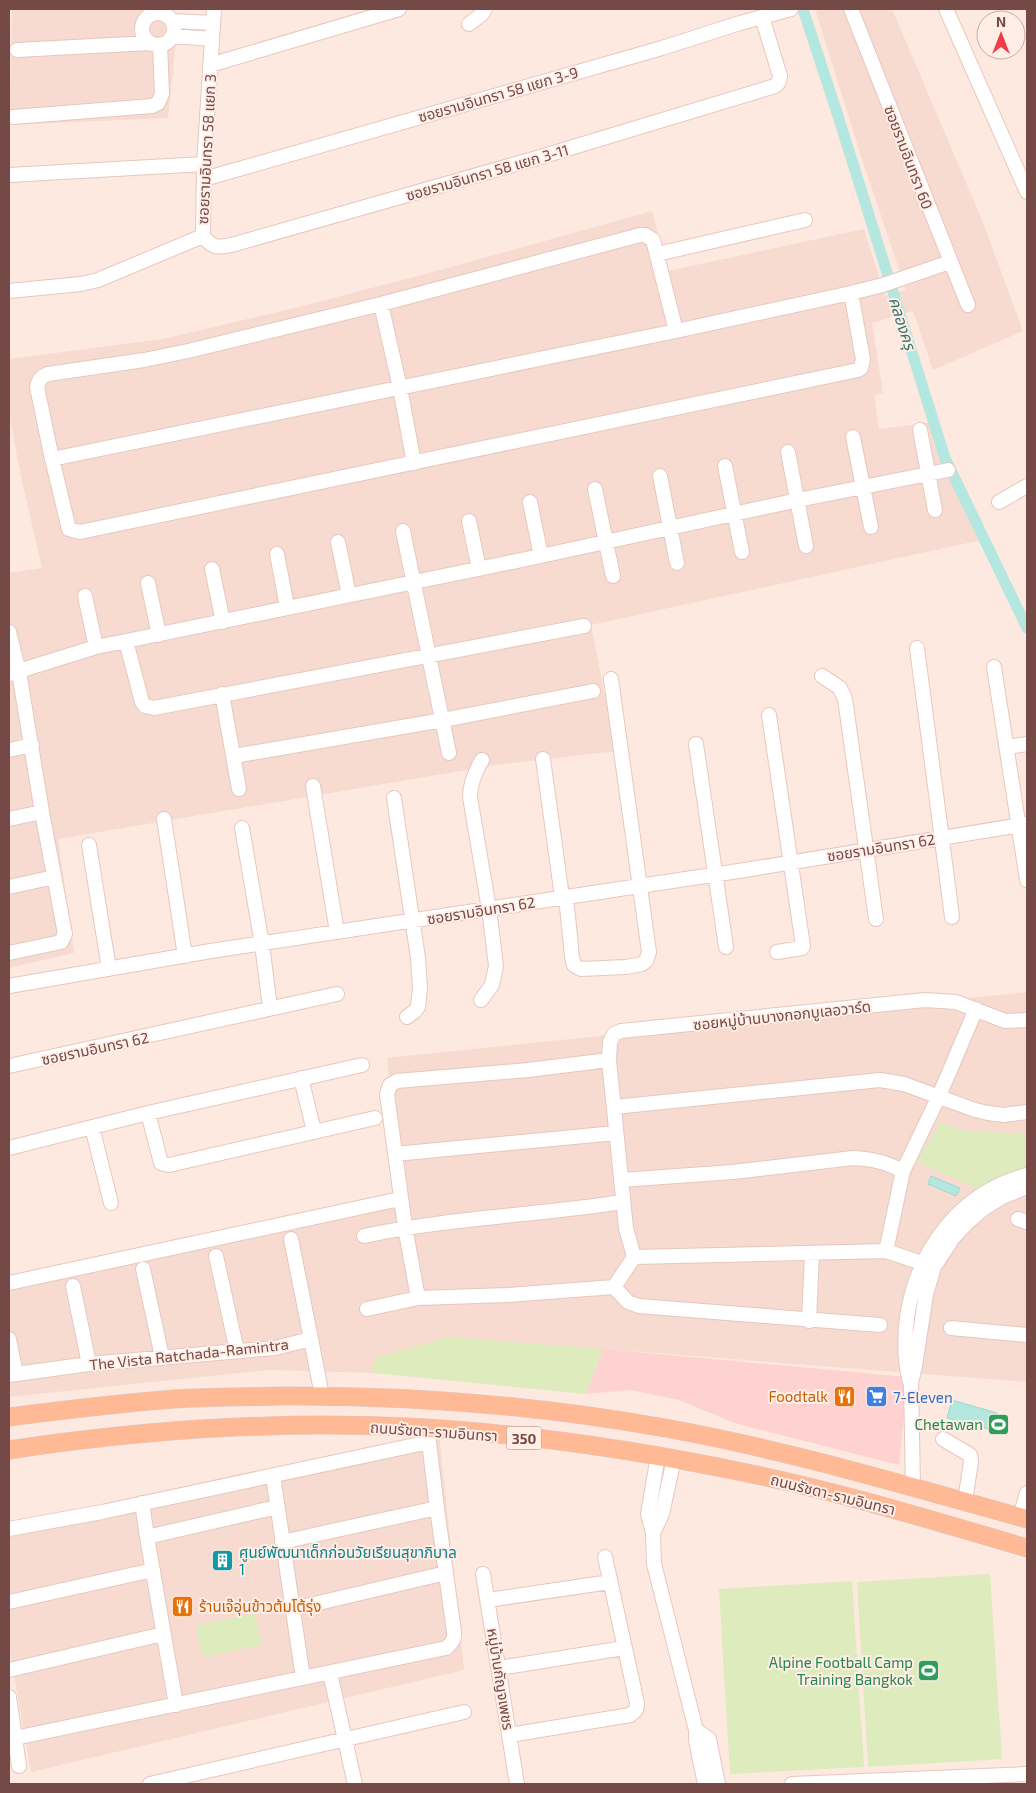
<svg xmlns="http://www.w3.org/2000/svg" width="1036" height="1793" viewBox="0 0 1036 1793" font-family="'Exo 2','Noto Sans Thai',sans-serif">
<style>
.residential{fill:#f7dbd0}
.commercial{fill:#ffd2d2}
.green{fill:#ddebbd}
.water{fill:#b3e7e0;stroke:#98dad1}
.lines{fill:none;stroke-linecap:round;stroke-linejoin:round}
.canal{stroke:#b3e7e0;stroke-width:11}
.minor-casing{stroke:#e7c7c0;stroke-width:16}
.major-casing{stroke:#d8cccb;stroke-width:19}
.minor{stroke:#fff;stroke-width:14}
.major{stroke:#ffb994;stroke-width:18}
.labels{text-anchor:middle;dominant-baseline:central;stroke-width:4;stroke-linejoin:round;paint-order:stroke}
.shield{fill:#ffeee6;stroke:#9e7a76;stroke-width:1}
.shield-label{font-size:14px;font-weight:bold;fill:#754946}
.street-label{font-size:15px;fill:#754946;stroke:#ffeee6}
.food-label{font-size:15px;fill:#c56008;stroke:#ffeee6;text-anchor:end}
.shop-label{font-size:15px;fill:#366cbe;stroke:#ffeee6;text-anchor:start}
.leisure-label{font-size:15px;fill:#27864d;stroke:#ffeee6;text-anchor:end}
.culture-label{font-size:15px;fill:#0d838f;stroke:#ffeee6;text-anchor:start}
.water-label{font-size:16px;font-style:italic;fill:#36746d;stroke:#ffeee6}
</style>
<rect width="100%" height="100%" fill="#fde9df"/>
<path class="residential" d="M12,9H174V13L207,15L203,43L176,42L168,118L9,125Z
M815,9H892L982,220L1023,331L933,370L913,311L872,323L883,393L874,395L879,429L935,422L986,539L591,625L616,751L496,765L58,839L74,953L9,968V573L42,568L20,472L9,413V359L163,339L299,307L448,268L652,211L668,271L864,229L885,296L906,290L863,162Z
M1027,992V1382L448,1337L375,1358L373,1373L269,1370L9,1397V1289L401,1195L387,1058Z
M439,1434L464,1670L31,1772L9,1647V1536Z"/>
<path class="commercial" d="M603,1349L908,1377L899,1465L734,1423L679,1400L631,1390L586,1394Z"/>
<path class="green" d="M940,1123L968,1131L1027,1134V1172L983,1191L917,1162Z
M448,1337L603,1349L586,1394L373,1373L375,1358Z
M990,1574L1002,1759L868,1767L857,1582Z
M852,1581L864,1767L730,1774L719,1589Z
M255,1614L262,1645L202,1657L196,1625Z"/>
<path class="water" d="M931,1176L960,1188L956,1196L928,1184Z
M952,1400L997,1413L992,1430L947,1418Z"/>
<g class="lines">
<path class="canal" d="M803,9L838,116L945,458L1027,628"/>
<defs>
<path id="minor" d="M851,9L968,305
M946,9L1027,192
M142 29a16 16 0 1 1 32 0a16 16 0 1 1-32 0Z
M172,21L213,23
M469,24L482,14L485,9
M173,36L212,39
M17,50L150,43
M210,65L399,9
M13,117L152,106L158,103L162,94L160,45
M9,175L204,164
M204,179L662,48L740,23L791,9
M203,236C213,249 219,248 235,244L537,158L775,86L779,82L780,76L762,17
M203,236L204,164L214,9
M657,254L805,220
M9,291L81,284L98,280L203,236
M381,304L400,388L414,463
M676,331L653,240L645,235H640L381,304L188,351L144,360L48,374C41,377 39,379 37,387L52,459L69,529L80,532L858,370L861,368L863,359L851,293
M920,430L935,510
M853,437L871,527
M788,452L806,546
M52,459L676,331L851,293L883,285L950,262
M725,466L742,552
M660,476L677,563
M595,489L613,576
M530,502L541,556
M999,502L1027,486
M469,521L479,569
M403,531L449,753
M338,542L349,595
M277,554L287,607
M212,569L223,622
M148,583L159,635
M85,596L96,647
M9,632L19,672L42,812L65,934L61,942L9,953
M126,641L541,556L798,500L948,470
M917,648L952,917
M994,667L1027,880
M9,674L96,647L126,641L142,702L145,706L154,708L584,626
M822,676L840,688L845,699L876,919
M222,694L239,789
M769,715L803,946L802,948L777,952
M696,744L726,947
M1007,747L1027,744
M9,750L32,745
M234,756L443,720L593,691
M543,759L562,897
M313,786L337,932
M394,798L418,958L420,988L418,1007L415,1011L407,1017
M9,819L42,812
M164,819L185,956
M242,828L262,944L270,1008
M89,845L109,969
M9,887L54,877
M566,896L572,957L574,965L581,969L626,967L642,964L646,961L649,952L611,679
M9,986L211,951L745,870L1027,824
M481,1000L492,985L496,966L489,909L470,797C470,783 475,772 482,760
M9,1066L337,994
M301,1078L314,1131
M614,1107L880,1080L904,1084L975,1110L988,1113L1004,1115L1027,1112
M148,1113L161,1163L169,1165L375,1118
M92,1127L111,1203
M9,1148L148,1113L362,1065
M395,1154L616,1133
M621,1180L733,1172L853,1158C873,1159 885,1162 903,1171
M1018,1219L1027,1222
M364,1236C449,1218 537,1215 623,1202
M291,1239L311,1339
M886,1251L903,1171L939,1096L976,1009
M216,1256L237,1351
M634,1257L886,1251L934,1267
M143,1269L162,1357
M9,1283L395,1200
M73,1286L89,1364
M614,1287L628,1302L639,1306L880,1325
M418,1298L405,1227L387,1094L390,1085L397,1081L528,1070L609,1060
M367,1309L418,1298L507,1295L614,1287L634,1257L626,1228L609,1060L610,1042L614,1034L621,1031L925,1000L956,1002L1005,1021L1027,1020
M809,1321L812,1253
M951,1328L1027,1335
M9,1339L16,1374
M9,1375L89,1364L275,1348L311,1339L322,1396
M910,1382C904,1359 904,1335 908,1311C920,1246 962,1192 1027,1175
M943,1439L970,1455L971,1462L965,1501
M658,1456L648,1514L653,1533L654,1564L696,1730V1740L705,1784
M273,1476L303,1678
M913,1487L911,1383L915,1366L926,1294L934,1267L953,1238L968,1222L983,1209L1002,1197L1027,1187
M142,1503L147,1537
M1020,1517L1027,1493
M9,1529L102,1512L429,1442
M653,1533L662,1514L674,1459
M282,1542L437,1508
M483,1574L517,1784
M488,1600L610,1582
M9,1602L153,1570
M293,1609L446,1573
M499,1668L624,1648
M9,1670L163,1634
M330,1673L355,1784
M9,1697L15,1738L446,1648C452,1643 455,1639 454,1632L437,1508L429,1442V1428
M176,1705L147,1537L277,1507
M696,1730L709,1739L718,1784
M510,1735L630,1715L636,1710L637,1703L605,1557
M15,1738L19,1766
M150,1784L464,1712
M792,1784L1027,1774"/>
<path id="major" d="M9,1417C64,1410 119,1403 174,1399C208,1397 243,1397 278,1396C407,1395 537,1405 665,1428C788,1450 907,1486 1027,1519
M9,1450C147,1429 288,1420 428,1428C535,1435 642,1451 747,1473C841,1492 934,1521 1027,1548"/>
</defs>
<use href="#minor" class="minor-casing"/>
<use href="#major" class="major-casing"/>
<use href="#minor" class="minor"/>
<use href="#major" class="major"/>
</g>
<defs>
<symbol id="restaurant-square" viewBox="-11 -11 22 22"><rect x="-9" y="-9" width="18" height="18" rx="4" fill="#e8710a" stroke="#ffeee6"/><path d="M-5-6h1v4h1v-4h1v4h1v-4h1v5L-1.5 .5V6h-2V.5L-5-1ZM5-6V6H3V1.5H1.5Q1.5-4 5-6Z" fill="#fff"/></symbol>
<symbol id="supermarket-square" viewBox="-11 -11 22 22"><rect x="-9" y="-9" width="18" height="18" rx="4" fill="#3f7fe0" stroke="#ffeee6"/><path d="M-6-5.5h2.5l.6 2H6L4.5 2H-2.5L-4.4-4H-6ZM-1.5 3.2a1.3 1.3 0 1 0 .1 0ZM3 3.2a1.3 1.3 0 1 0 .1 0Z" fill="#fff"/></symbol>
<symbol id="stadium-square" viewBox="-11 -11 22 22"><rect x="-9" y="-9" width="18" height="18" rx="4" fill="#2e9e5b" stroke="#ffeee6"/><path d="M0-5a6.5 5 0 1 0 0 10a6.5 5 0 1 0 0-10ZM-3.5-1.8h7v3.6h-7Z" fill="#fff"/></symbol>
<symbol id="building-square" viewBox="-11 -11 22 22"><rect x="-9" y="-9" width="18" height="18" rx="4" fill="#0f9aa8" stroke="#ffeee6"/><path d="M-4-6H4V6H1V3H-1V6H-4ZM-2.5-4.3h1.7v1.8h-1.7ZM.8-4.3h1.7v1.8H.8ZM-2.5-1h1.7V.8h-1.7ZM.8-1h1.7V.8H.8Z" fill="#fff"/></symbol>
</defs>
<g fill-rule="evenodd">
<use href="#restaurant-square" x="832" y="1384" width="25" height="25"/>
<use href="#supermarket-square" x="864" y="1384" width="25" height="25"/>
<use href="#stadium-square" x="986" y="1412" width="25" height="25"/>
<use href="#building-square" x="210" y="1548" width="25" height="25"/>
<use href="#restaurant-square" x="170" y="1594" width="25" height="25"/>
<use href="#stadium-square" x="916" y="1658" width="25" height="25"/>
</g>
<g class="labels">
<rect class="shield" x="506.5" y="1426.5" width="35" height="23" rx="4"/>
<g class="shield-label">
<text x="524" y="1438">350</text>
</g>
<g class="street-label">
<text transform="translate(498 94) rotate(-16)">ซอยรามอินทรา 58 แยก 3-9</text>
<text transform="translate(206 149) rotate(-87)">ซอยรามอินทรา 58 แยก 3</text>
<text transform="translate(909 157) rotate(69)">ซอยรามอินทรา 60</text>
<text transform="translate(487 172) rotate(-16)">ซอยรามอินทรา 58 แยก 3-11</text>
<text transform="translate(881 847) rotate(-9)">ซอยรามอินทรา 62</text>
<text transform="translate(481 910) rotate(-9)">ซอยรามอินทรา 62</text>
<text transform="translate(782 1015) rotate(-6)">ซอยหมู่บ้านบางกอกบูเลอวาร์ด</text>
<text transform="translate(95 1048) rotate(-12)">ซอยรามอินทรา 62</text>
<text transform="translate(189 1354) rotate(-6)">The Vista Ratchada-Ramintra</text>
<text transform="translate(434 1431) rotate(4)">ถนนรัชดา-รามอินทรา</text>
<text transform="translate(833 1494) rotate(14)">ถนนรัชดา-รามอินทรา</text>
<text transform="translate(501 1679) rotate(81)">หมู่บ้านกัญจเพชร</text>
</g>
<g class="food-label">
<text x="828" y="1396">Foodtalk</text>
<text x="199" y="1606" text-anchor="start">ร้านเจ๊อุ่นข้าวต้มโต้รุ่ง</text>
</g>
<g class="shop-label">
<text x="893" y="1397">7-Eleven</text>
</g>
<g class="leisure-label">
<text x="983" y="1424">Chetawan</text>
<text x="913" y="1662">Alpine Football Camp<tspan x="913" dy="17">Training Bangkok</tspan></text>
</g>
<g class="culture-label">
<text x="239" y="1552">ศูนย์พัฒนาเด็กก่อนวัยเรียนสุขาภิบาล<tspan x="239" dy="17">1</tspan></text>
</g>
<g class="water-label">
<text transform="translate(903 323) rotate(72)">คลองครุ</text>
</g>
</g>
<rect width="1036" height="1793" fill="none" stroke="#754946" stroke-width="20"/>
<g transform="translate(1001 35)"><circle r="24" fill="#ffeee6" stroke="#c8aca6"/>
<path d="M0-4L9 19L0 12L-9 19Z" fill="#ef3c47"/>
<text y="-8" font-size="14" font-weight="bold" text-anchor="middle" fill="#754946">N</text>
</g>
</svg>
